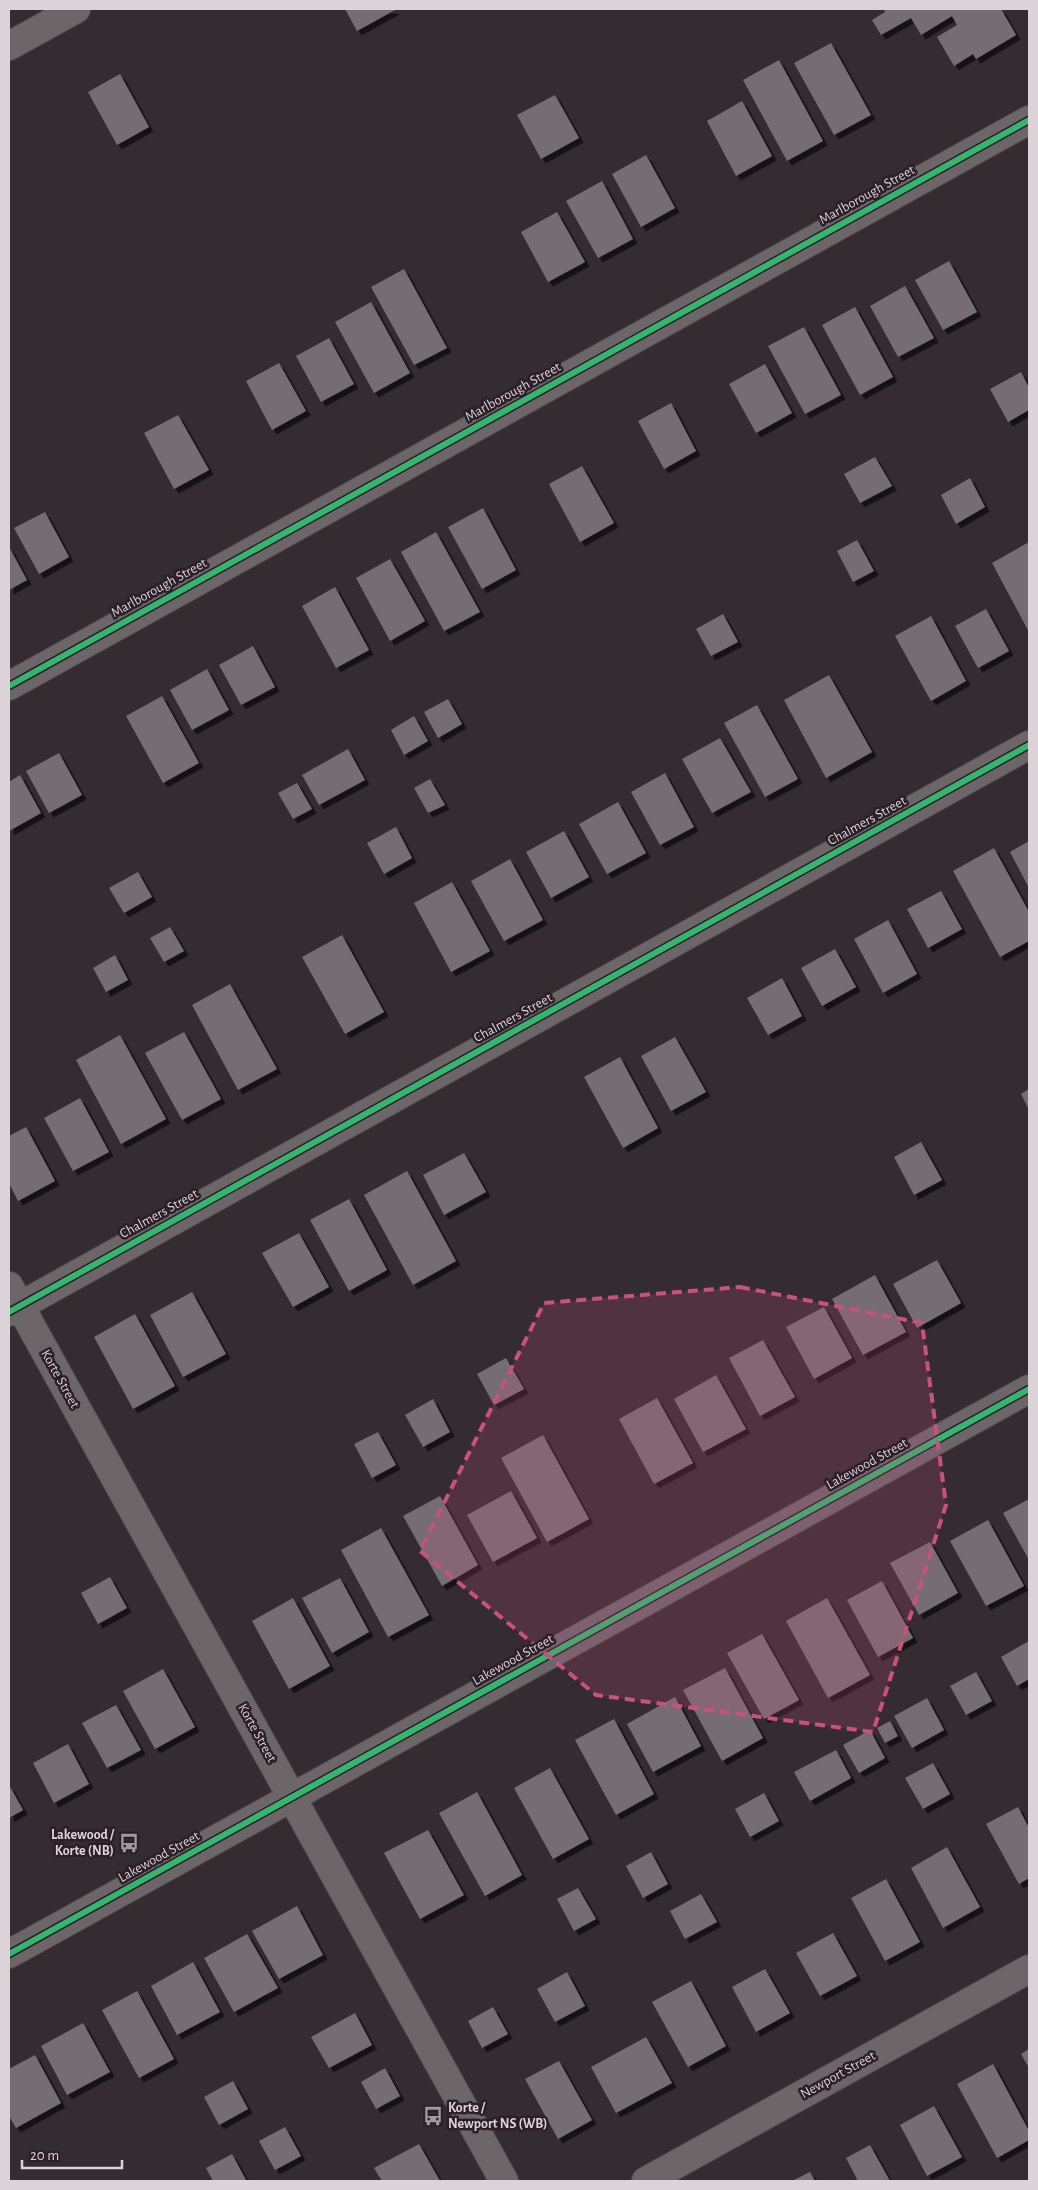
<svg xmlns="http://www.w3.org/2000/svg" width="1038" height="2190" viewBox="0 0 1038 2190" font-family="'Alegreya Sans',sans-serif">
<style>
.building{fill:#746d71;filter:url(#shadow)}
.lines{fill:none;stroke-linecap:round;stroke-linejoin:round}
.minor-casing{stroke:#524a4e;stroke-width:30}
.minor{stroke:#6c6669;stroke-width:28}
.cycleway-casing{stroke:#2c1f27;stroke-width:9}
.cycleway{stroke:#33b770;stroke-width:6}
.marked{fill:#ca5080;fill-opacity:0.2;stroke:#ca5080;stroke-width:4;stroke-dasharray:10 6;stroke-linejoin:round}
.labels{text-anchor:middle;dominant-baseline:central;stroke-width:5;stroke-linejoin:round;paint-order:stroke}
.street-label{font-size:14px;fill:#dcd3d8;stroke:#2c1f27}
.poi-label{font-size:14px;font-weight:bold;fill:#dcd3d8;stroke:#2c1f27;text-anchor:end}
</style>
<defs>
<filter id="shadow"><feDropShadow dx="4.5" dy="4.5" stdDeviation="0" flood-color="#0009"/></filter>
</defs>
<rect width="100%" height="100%" fill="#342c30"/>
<path class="building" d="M345,9H394L395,10L357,31Z
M884,9H1001L1016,35L976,59L973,54L954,66L937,37L957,25L952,16L921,35L911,18L881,35L872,20L885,12Z
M831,43L871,115L834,135L794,63Z
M779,60L823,141L787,161L743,80Z
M120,74L149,127L117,145L88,92Z
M555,95L579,138L541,159L517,115Z
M742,101L772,156L736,176L707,121Z
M646,155L675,208L641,227L612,174Z
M602,181L633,239L598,258L566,201Z
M557,212L585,262L548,282L521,232Z
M949,261L977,312L943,330L915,280Z
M404,269L447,348L414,365L371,287Z
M905,286L934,338L898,357L870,306Z
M371,302L410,373L374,393L335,322Z
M855,307L893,377L860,395L822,325Z
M804,327L841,395L805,414L768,346Z
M329,338L354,384L321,402L296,356Z
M279,363L306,411L272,430L246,381Z
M765,364L792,413L756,433L729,384Z
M1021,372L1029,388V410L1008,422L990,389Z
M671,403L696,451L664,469L638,421Z
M178,415L209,470L174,489L144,433Z
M875,457L892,486L860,503L844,474Z
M582,466L614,523L580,542L549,484Z
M970,478L985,507L956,524L941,495Z
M483,508L516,570L482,589L448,527Z
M45,512L69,557L39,574L14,528Z
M436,532L480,612L444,631L401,552Z
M857,540L874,571L853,582L837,551Z
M1029,542V632L992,563Z
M9,547L27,580L9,590Z
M390,559L425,621L390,641L356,578Z
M335,587L369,650L336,668L302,606Z
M986,609L1009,651L978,668L955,626Z
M723,614L738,642L711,656L696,629Z
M931,616L966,681L931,701L895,636Z
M253,646L275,687L241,705L219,665Z
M207,669L229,710L192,730L170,690Z
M829,675L872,752L826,778L784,700Z
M162,696L199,763L163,783L126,716Z
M448,699L462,724L438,738L424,712Z
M757,705L798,779L765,797L724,723Z
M414,716L428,741L404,755L391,730Z
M720,738L751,792L712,813L682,759Z
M348,749L365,780L319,805L302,775Z
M59,753L82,795L49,813L26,771Z
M665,773L694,827L660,845L631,792Z
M20,775L41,813L9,831V782Z
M430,779L445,805L428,813L414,788Z
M297,783L312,809L293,819L278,793Z
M618,802L646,853L607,874L579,824Z
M396,827L412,858L384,874L367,843Z
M564,831L589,877L551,898L526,852Z
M1029,841V888L1010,852Z
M994,848L1029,912V941L1000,957L953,871Z
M510,859L543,920L504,941L471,881Z
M138,872L152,897L124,913L109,888Z
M452,882L490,951L451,972L414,903Z
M941,891L962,929L928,948L907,909Z
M888,920L917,974L883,993L854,939Z
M170,927L184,951L164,962L150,938Z
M342,935L384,1012L345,1034L302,957Z
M835,949L856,987L822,1006L801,968Z
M115,955L128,980L106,992L93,968Z
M782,978L802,1016L768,1035L747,998Z
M230,984L277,1069L238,1090L192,1005Z
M184,1032L221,1099L182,1120L145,1053Z
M120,1035L166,1119L121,1144L76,1060Z
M675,1037L706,1092L671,1111L641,1056Z
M620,1057L658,1128L623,1148L584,1077Z
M1029,1089V1110L1021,1094Z
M80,1098L109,1152L73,1171L44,1118Z
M26,1127L55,1181L18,1201L9,1183V1136Z
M921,1142L942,1180L914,1195L894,1157Z
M464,1153L486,1192L444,1215L423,1175Z
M407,1171L456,1261L413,1285L364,1195Z
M349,1199L387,1270L349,1291L310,1220Z
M299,1233L329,1287L293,1307L262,1253Z
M937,1260L961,1303L917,1328L893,1284Z
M875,1275L906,1332L863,1355L832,1299Z
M192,1292L226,1354L183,1377L150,1315Z
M824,1307L852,1358L814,1379L786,1327Z
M135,1314L175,1386L133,1409L94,1337Z
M763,1340L795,1397L760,1416L729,1358Z
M506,1358L524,1389L494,1405L477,1374Z
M716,1375L746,1429L703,1452L674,1399Z
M657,1398L693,1463L654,1484L619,1419Z
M433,1399L450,1432L423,1447L405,1415Z
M378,1432L396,1465L372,1478L354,1444Z
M543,1435L589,1519L547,1542L501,1458Z
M511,1491L537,1538L493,1562L467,1515Z
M440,1496L478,1565L442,1586L403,1516Z
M1029,1499V1560L1003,1513Z
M988,1520L1024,1586L986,1606L950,1541Z
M381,1528L429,1615L388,1637L341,1550Z
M930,1542L958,1593L919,1615L890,1563Z
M110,1577L127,1608L98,1624L81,1593Z
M340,1578L369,1632L332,1653L302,1598Z
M882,1581L913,1638L878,1657L847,1600Z
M293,1598L330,1666L289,1689L252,1621Z
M827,1598L870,1675L828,1698L786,1621Z
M762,1634L799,1700L764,1719L727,1653Z
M1029,1641V1679L1017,1686L1001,1657Z
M725,1668L763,1738L722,1761L683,1690Z
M163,1669L195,1727L155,1749L123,1691Z
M976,1672L992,1701L966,1715L950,1686Z
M675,1697L701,1746L653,1772L627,1724Z
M927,1698L944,1730L912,1748L894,1716Z
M116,1705L141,1750L107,1768L82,1723Z
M614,1719L654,1794L616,1815L575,1740Z
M890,1721L898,1736L885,1743L877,1728Z
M870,1730L885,1758L859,1773L843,1745Z
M68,1744L89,1784L54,1803L33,1763Z
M836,1750L851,1778L810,1801L794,1772Z
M933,1763L950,1794L923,1809L905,1778Z
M550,1768L589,1839L553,1859L514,1788Z
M9,1785L23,1810L9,1818Z
M477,1792L522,1875L485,1896L439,1813Z
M764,1793L779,1821L750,1837L735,1809Z
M1018,1807L1029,1828V1878L1019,1884L986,1824Z
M428,1830L464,1895L420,1919L384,1853Z
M947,1847L980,1907L943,1928L911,1868Z
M651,1852L668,1884L643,1898L626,1866Z
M886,1879L920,1942L885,1961L851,1898Z
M578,1888L596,1919L574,1931L557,1899Z
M701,1894L717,1922L685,1939L670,1911Z
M297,1906L323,1955L279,1979L252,1931Z
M833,1933L857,1976L820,1996L796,1953Z
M247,1934L278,1988L234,2012L204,1958Z
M193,1962L220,2012L177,2035L151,1986Z
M765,1969L790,2013L756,2032L732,1987Z
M567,1972L585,2006L555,2022L537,1989Z
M691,1981L726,2046L688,2067L652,2002Z
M137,1991L174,2059L139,2078L102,2010Z
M493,2007L508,2034L482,2048L468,2021Z
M355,2013L372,2045L329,2068L311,2037Z
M83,2023L110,2072L67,2095L41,2046Z
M646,2037L672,2083L616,2113L591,2067Z
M1029,2049V2068L1021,2054Z
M35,2055L61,2103L16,2128L9,2116V2069Z
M559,2061L592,2120L558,2139L525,2079Z
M993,2064L1029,2131V2140L997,2158L957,2084Z
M385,2068L400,2096L376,2109L361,2082Z
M233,2081L248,2109L219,2125L204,2097Z
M934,2106L962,2157L927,2176L900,2125Z
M285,2127L301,2156L275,2170L259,2141Z
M419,2144L440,2181H382L374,2168Z
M870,2145L890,2181H858L846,2158Z
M232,2154L246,2180L213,2181L206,2168Z
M810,2172L815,2181H792Z"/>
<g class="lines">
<defs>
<path id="minor" d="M9,46L76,9
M9,686L1029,120
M9,1286L504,2181
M9,1312L1029,745
M9,1954L1029,1389
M646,2181L1029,1969"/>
</defs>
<use href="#minor" class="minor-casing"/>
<use href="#minor" class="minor"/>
<defs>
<path id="cycleway" d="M9,686L1029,120
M9,1312L1029,745
M9,1954L1029,1389"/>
</defs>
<use href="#cycleway" class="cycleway-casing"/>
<use href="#cycleway" class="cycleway"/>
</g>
<path class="marked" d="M740,1287L922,1323L946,1505L873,1732L596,1695L420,1551L544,1303Z"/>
<defs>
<symbol id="bus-bare" viewBox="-9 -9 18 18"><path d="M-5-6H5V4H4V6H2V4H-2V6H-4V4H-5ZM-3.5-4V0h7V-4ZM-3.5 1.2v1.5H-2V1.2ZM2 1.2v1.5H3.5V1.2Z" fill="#a1999d" stroke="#2c1f27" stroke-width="2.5" paint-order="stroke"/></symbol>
</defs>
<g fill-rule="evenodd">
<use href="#bus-bare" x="115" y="1829" width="28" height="28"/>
<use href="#bus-bare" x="419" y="2102" width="28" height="28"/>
</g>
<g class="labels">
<g class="street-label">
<text transform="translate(867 195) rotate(-29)">Marlborough Street</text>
<text transform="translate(513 392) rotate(-29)">Marlborough Street</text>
<text transform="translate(159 588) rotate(-29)">Marlborough Street</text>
<text transform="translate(867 821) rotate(-29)">Chalmers Street</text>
<text transform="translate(513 1018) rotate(-29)">Chalmers Street</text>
<text transform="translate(159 1214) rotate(-29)">Chalmers Street</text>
<text transform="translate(60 1379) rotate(61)">Korte Street</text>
<text transform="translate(867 1464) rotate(-29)">Lakewood Street</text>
<text transform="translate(513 1660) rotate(-29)">Lakewood Street</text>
<text transform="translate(257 1733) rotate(61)">Korte Street</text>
<text transform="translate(159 1857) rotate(-29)">Lakewood Street</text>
<text transform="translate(838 2075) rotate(-29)">Newport Street</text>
</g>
<g class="poi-label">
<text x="114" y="1835">Lakewood /<tspan x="114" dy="16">Korte (NB)</tspan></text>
<text x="448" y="2108" text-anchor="start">Korte /<tspan x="448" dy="16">Newport NS (WB)</tspan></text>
</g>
</g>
<rect width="1038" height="2190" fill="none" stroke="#dcd3d8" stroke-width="20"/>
<path d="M22 2160v8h100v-8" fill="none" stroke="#dcd3d8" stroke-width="2.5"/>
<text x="30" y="2160" font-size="15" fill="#dcd3d8" stroke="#2c1f27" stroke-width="4" paint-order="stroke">20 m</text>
</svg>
